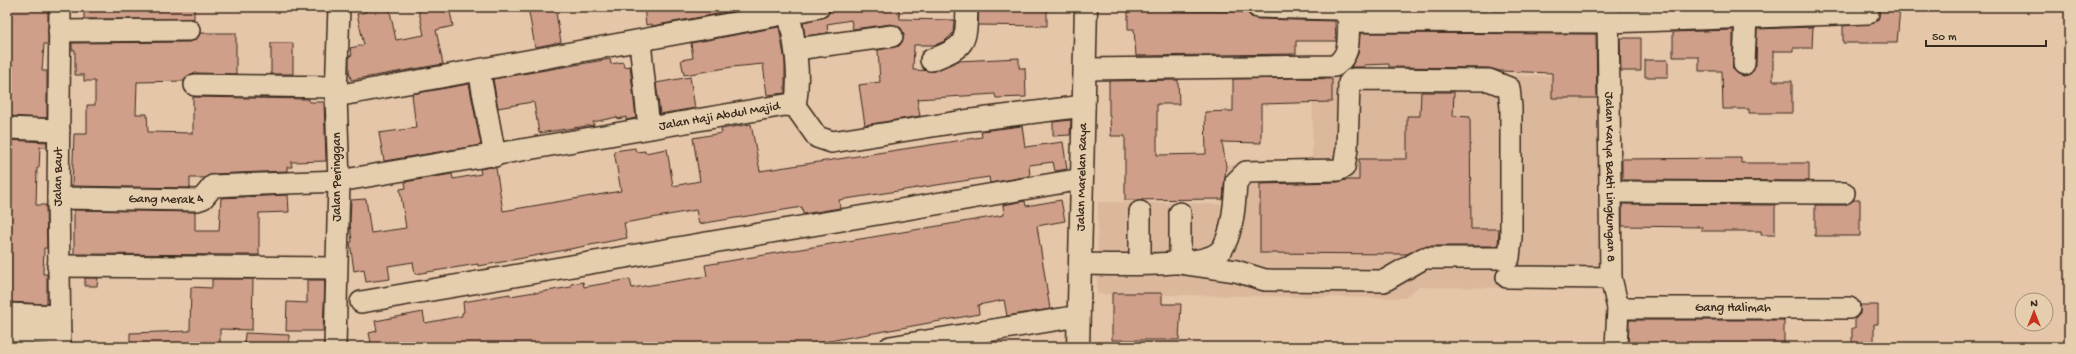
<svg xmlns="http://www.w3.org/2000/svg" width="2076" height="354" viewBox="0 0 2076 354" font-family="'Gochi Hand',sans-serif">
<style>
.built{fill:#dbb79c}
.building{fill:#cf9f8a;stroke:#3b2a1e}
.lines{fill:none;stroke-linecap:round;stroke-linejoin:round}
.minor-casing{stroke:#3b2a1e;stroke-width:24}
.major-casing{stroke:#3b2a1e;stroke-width:25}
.minor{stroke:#e4cead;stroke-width:21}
.major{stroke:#e4cead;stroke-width:22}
.labels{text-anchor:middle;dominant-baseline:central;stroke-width:3.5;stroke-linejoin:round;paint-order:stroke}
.street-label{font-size:13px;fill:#3b2a1e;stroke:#e4cead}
</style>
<rect width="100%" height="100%" fill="#e5c6a8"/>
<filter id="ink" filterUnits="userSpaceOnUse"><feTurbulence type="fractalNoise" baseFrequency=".025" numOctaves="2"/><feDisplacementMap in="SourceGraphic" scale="8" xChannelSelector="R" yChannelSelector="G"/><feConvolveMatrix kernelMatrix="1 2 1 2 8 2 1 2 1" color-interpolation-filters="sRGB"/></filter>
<g filter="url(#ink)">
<path class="built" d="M1313,72L1602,77L1599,289L1418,287L1404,298L1097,294L1098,202L1225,204L1226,165L1312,167Z
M1097,341L1390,346L1097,347Z"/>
<path class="building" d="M7,7L48,8V44H44L42,71H47V118L7,116Z
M84,7H194V19H84Z
M364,7H389L396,40L424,35L418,7H449L453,26L436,30L443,64L351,80L349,71V56L352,55L350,48L364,45L357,14L366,12Z
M528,7H555L561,42L535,47Z
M644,7H755L652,26V24L646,25Z
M831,7H898L900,19L954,20L953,33L945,41L935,45H914L913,70L935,71L958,61L1019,58V68H1025L1026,97L996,98L995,94L917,99L920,116L865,125L859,85L880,82L878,50L899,46L903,41L904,34L901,28L891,24L853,29L851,20L827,24L828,33L805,36L803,22L827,16Z
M979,7H1047V26L978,25Z
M1128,7H1168V11L1247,12L1251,17L1258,19L1335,21L1336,41H1296V54L1136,56L1134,29H1128Z
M1418,7H1484V10L1419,9Z
M1878,7H1900L1897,43H1843V26L1874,23L1879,18Z
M779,27L785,61V93L767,95L763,64L732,67L684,75L681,60L693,58L691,43Z
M1813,27L1812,48H1793V51H1773V81H1792V113H1749V109H1723L1722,71H1699V57H1673V32L1733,30V69L1738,74L1744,76L1750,74L1756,65L1757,29Z
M200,33H236V74L195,73L189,75L184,81L137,82L136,114H147L148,132L193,133V97L309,99V102H324L326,161L291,162L292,167H287V171L213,174L205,178H190V188L72,186L74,134H87V105H95V81H84V75H75V50H72V43L189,42L195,40Z
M1360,33L1596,34L1597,98H1552V73L1500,71L1489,68L1389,67V64L1364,65V67H1351L1358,54Z
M1620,38H1641V71H1621Z
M271,43H293V74H271Z
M610,59L611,64L623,62L624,67L630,66L636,118L626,120V117L618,119L617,117L593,122L594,125L539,133L534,103L532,102L498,108L493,79Z
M1645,60H1668V77H1645Z
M690,77L695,108L660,114L656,83Z
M1296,78L1332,79V102L1261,104V143L1222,142L1226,165L1223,199L1125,200V136H1111L1110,116H1109V81L1178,80L1179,104H1157V155L1206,154L1205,112L1233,111V79Z
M469,84L481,145L384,161L379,133L416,128L412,94Z
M1421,92H1454L1453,116L1470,117L1471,229H1499L1498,246H1424L1407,254L1260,253V184L1338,182L1346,180H1359V159H1407V116H1420Z
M1071,120L1070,135L1053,136V122Z
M751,124L760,171L982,137L981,131L1022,126L1025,147L1063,142L1067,169L1055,171L1053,162L1029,165L1030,176L990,183L989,177L839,200L840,208L803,214L802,207L699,224L696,210L624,223L627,238L502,262L478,266V264L415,274L413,262L388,266L390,279L366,282L364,269L354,271L350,242H352L350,223L351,200L366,199L371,233L406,228L400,189L406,188L405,182L452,174L453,179L481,174L480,169L491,167L496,168L503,211L621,191L614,151L635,148L636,152L645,151V153L667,149L673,186L700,181L693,138L722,133L721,129Z
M7,140L47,142V147H40L39,168H37L36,205H46L47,248H44L43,274H47V304L7,302Z
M1741,158V163H1809V181L1622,180V159Z
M288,195L289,212L259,213V255L74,254V210L195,212V231H219L221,198Z
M1061,200L1065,221L1037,226L1050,309L1007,316L1004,300L978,305L979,314L796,347H372L369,333L377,331L375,321L423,312L425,323L462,316V313L464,312L463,302L510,294V296L535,292V293L571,287V284L583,282L584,287L630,279L632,288L707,276L705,265L1004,215L1003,205L1025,201L1026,206Z
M1854,200H1860V236H1815V205H1844Z
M1622,204L1775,205V235H1761V231H1702V227L1622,226Z
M85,278H98L97,286H85Z
M212,279H253L252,330L220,329V347H130V333L190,331L191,287L212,288Z
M307,280H325L323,331H286L287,302L307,303Z
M1112,293H1162V304H1181L1179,340H1112Z
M1860,305H1878V324H1874V347H1852V328H1855V319L1860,314Z
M1629,320H1784V347H1628Z
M245,333L289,335V347H244Z
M7,344L46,345V347H7Z"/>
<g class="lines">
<defs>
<g id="minor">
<path d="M1258,7L1338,9L1345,12L1349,21"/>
<path id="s1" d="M1608,8L1611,278L1618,308L1616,347"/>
<path d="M789,13L819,7"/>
<path d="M59,31L189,30"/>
<path d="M640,42L649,128"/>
<path d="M796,49L892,36"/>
<path d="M931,60C966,46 966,45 967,7"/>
<path d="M1744,64L1746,16"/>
<path d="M1085,69L1335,66C1352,53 1347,41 1349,21L1608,22L1868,13"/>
<path d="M479,70L495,156"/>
<path d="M195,85L336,87"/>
<path d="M336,96L789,13C795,44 801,75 795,106"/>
<path d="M7,128L59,130"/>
<path d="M1610,192L1844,193"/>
<path id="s2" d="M58,198L197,200L203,198L213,186L339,181L785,105L795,106L817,137L832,142L964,121L1084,106"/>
<path d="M1140,212V263"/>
<path d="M1080,264C1107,264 1205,269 1221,250C1233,235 1235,201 1236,182L1246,172L1338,170L1344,167L1347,149L1349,83L1353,79L1489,80L1509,88L1511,108V238L1509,258H1424L1384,281L1265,280L1236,271L1180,263V213"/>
<path d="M58,266L336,268"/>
<path d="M1507,277L1611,278"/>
<path d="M361,302L1082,179"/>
<path id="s3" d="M1618,308H1849"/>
<path d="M7,314L59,316"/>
<path d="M7,332L60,334"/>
<path id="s4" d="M60,347L58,198L60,7"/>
<path d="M335,347L339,181L336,96L339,7"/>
<path d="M890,347L1079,316"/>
</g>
<g id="major">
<path id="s5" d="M1078,347L1086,7"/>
</g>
</defs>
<use href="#minor" class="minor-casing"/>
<use href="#major" class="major-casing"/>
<use href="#minor" class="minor"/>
<use href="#major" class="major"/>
</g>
</g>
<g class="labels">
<g class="street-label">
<text stroke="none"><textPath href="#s2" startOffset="673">Jalan Haji Abdul Majid</textPath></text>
<text stroke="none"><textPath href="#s4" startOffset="170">Jalan Baut</textPath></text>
<text transform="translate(337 177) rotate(-90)">Jalan Peringgan</text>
<text stroke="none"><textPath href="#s5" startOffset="170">Jalan Marelan Raya</textPath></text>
<text stroke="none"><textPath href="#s1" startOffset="169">Jalan Karya Bakti Lingkungan 8</textPath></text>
<text stroke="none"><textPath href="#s2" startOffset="108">Gang Merak 4</textPath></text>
<text stroke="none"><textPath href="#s3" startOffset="115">Gang Halimah</textPath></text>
</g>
</g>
<rect width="2076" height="354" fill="none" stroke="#e4cead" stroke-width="24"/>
<rect x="12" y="12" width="2052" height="330" fill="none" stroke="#3b2a1e" stroke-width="1.5" filter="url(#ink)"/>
<g transform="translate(2034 312)"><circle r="19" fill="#e4cead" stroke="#a08c74"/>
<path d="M0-3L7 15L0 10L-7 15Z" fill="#c8321e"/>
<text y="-6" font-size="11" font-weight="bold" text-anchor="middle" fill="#3b2a1e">N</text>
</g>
<path d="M1926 40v6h120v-6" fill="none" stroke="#3b2a1e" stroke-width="2"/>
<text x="1932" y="40" font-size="12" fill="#3b2a1e" stroke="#e4cead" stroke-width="3" paint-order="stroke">50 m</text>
</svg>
